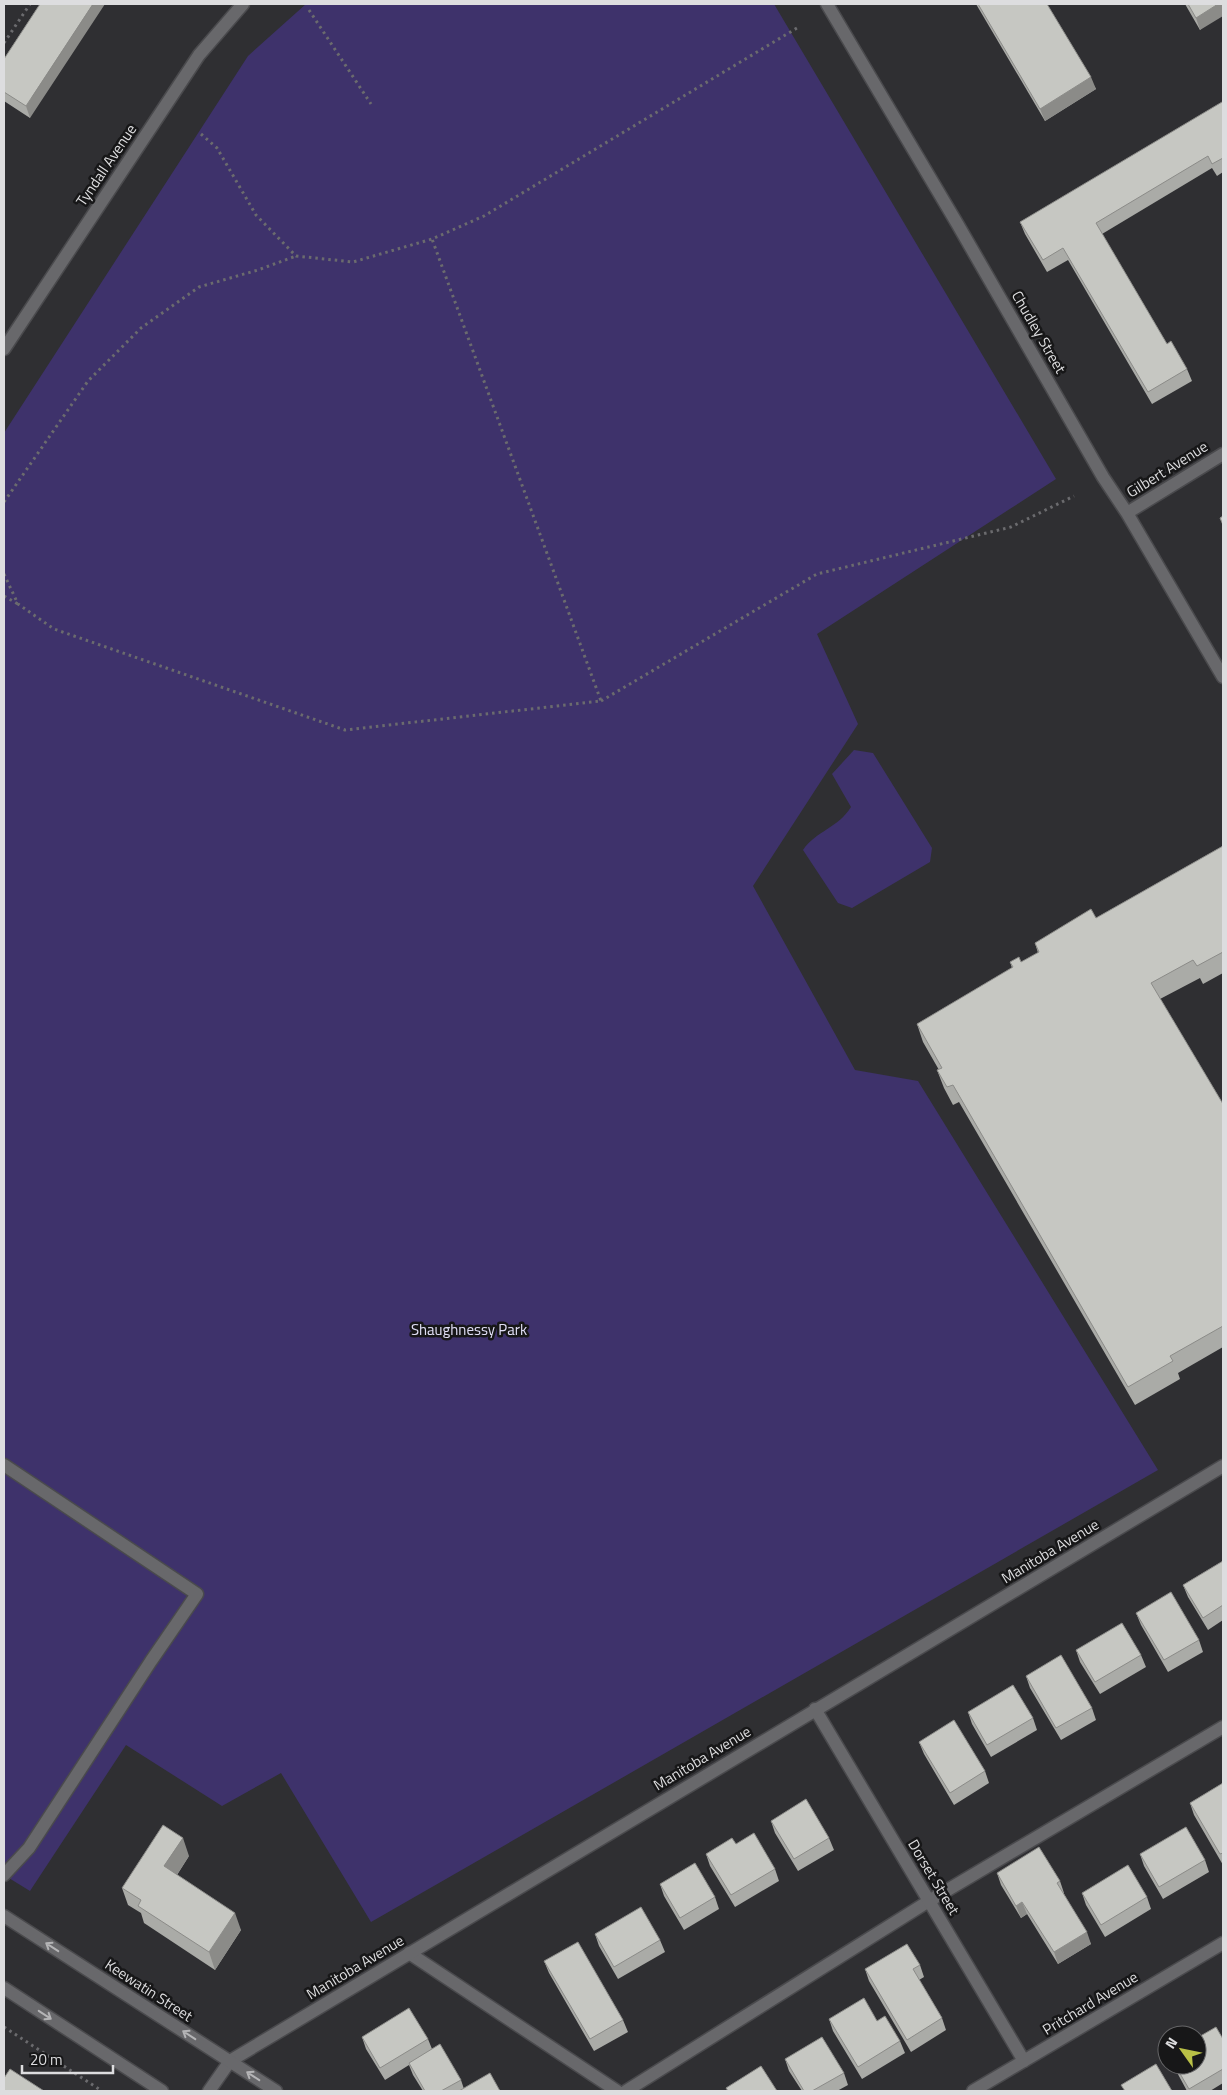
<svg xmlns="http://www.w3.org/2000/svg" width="1227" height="2095" viewBox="0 0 1227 2095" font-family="'Titillium Web',sans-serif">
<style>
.green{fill:#3e326b}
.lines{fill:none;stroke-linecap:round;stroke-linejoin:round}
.service-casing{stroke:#4a4a4d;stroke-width:15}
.minor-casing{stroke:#4a4a4d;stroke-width:15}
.secondary-casing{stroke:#4a4a4d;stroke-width:15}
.path{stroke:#6b6b6e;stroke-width:3;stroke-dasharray:2.5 4;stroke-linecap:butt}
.service{stroke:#68686b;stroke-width:12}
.minor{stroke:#68686b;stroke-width:12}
.secondary{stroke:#68686b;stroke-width:12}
.wall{fill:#aaaba7}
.shaded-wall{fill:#8b8b88}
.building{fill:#c6c7c2;stroke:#8b8b88}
.oneway{stroke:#b4b4b6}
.labels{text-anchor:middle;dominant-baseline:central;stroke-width:5;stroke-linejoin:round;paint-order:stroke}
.street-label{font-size:15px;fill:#dddddf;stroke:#171718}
.park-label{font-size:15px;fill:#e1dff6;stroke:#171718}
</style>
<rect width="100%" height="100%" fill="#2f2f32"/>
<path class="green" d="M306,4H774L1056,479L817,634L858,724L753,886L855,1070L918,1081L1158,1470L371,1922L281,1773L222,1806L126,1745L30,1891L4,1875V433L248,56Z
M854,750L873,753L932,848L930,862L852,908L838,903L803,850C816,831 838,828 851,807L832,774Z"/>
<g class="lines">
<defs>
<path id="service" d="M4,1465L197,1594L151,1661L29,1848L4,1875
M409,1953L617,2091
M626,2091L929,1901L1223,1727"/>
<path id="minor" d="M827,4L958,225L1103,477L1127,513L1223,677
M4,349L199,55L243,4
M1127,513L1223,454
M815,1709L1024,2061
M209,2091L230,2061L1223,1466
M973,2091L1223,1943"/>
<path id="secondary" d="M4,1916L276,2091
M4,1988L162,2091"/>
</defs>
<use href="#service" class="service-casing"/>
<use href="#minor" class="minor-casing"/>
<use href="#secondary" class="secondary-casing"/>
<path class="path" d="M309,10L371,104
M4,43L30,4
M201,134L217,148L256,215L296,256L353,262L432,239L484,216L797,28
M4,502L88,381L141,328L199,287L258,270L296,256
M4,574L18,604L54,629L345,730L601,701L432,239
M4,596L18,604
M601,701L817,574L1011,527L1074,496
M4,2027L102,2091"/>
<use href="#service" class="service"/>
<use href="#minor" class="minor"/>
<use href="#secondary" class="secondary"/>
</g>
<path class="wall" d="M40,4L30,118L4,101V59Z
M976,4H1047L1096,89L1045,121Z
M1185,4H1223L1200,30Z
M1223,104V172L1217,176L1212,168L1102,234L1167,344L1187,369L1192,381L1152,404L1068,260L1047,272L1025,234L1020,222Z
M1223,846V973L1203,984L1200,978L1160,999L1223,1104V1347L1178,1373L1180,1379L1135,1405L959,1102L953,1105L944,1088L937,1070H939L923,1042L917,1024L1012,968L1010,962H1021L1038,953L1035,943L1096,918Z
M1223,1561V1620L1208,1630L1188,1597L1183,1585Z
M1136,1613L1199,1640L1203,1652L1168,1672L1141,1625Z
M1076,1650L1141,1655L1146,1667L1100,1694L1080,1662Z
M1026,1676L1092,1708L1096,1720L1061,1740L1030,1688Z
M968,1712L1033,1718L1037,1730L991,1757L972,1724Z
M919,1742L985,1771L989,1783L954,1805L924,1754Z
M1223,1783V1865L1194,1815L1190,1803Z
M771,1821L829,1838L834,1850L798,1871L775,1833Z
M736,1844L775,1869L779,1881L735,1907L710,1866L706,1854Z
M1140,1854L1205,1860L1209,1872L1163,1899L1144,1866Z
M189,1856L177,1875L241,1930L215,1970L144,1923L141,1913L128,1905L122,1888Z
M997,1873L1060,1881L1064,1893V1894L1091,1944L1058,1964L1027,1914L1021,1918L1001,1885Z
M660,1884L715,1897L719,1909L684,1930L664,1896Z
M1082,1893L1147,1897L1151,1909L1105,1937L1086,1905Z
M595,1934L660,1940L665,1952L618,1979L599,1946Z
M544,1961L623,2020L628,2032L594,2051L549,1973Z
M920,1965L924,1977L919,1980L942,2018L946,2030L911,2052L869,1981L865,1969Z
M829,2019L877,2021L900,2041L905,2053L862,2079L833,2031Z
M362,2037L428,2039L432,2049L461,2080L464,2089L500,2091H423L413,2075L409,2065L385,2080L366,2049Z
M1223,2039V2083L1210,2091H1187L1173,2065H1197Z
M785,2059L844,2073L848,2085L837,2091H802L789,2071Z"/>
<path class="shaded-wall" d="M93,4H105L30,118L26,106Z
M1218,4H1223V16L1200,30L1196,18Z
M1091,77L1096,89L1045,121L1040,109Z
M183,1838L189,1856L171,1884L164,1866Z
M1022,1902L1027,1914L1021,1918L1016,1906Z
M235,1913L241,1930L215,1970L209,1952Z
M1087,1932L1091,1944L1058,1964L1054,1952Z"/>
<path class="building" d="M40,4H93L26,106L4,92V59Z
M978,4H1047L1091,77L1040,109Z
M1188,4H1218L1196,18Z
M1222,102L1223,104V158L1212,164L1208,156L1096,223L1167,344L1171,341L1187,369L1148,392L1063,248L1043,260L1020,222Z
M1223,516V525L1220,518Z
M1223,846V952L1197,966L1193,960L1151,983L1223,1104V1326L1170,1356L1173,1361L1128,1387L953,1085L947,1087L937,1070L942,1068L917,1024L1013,967L1010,962L1019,957L1021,962L1039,952L1035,943L1091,909L1096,918Z
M1223,1561V1605L1203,1618L1183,1585Z
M1171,1592L1199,1640L1164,1660L1136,1613Z
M1122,1623L1141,1655L1095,1682L1076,1650Z
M1061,1655L1092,1708L1056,1728L1026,1676Z
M1013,1685L1033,1718L987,1745L968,1712Z
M954,1720L985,1771L950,1793L919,1742Z
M1223,1783V1853L1220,1854L1190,1803Z
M806,1799L829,1838L794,1859L771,1821Z
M163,1825L183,1838L164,1866L235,1913L209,1952L138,1906L141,1900L122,1888Z
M1186,1827L1205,1860L1159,1887L1140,1854Z
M754,1833L775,1869L731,1895L706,1854L732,1838L736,1844Z
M1039,1847L1060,1881L1057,1883L1087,1932L1054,1952L1022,1902L1016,1906L997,1873Z
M695,1863L715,1897L680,1918L660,1884Z
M1128,1865L1147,1897L1101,1925L1082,1893Z
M641,1907L660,1940L614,1967L595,1934Z
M578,1942L623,2020L590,2039L544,1961Z
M907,1944L920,1965L913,1969L942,2018L907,2040L865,1969Z
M864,1998L877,2021L885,2016L900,2041L858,2067L829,2019Z
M409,2008L428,2039L380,2068L362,2037Z
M1216,2027L1223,2039V2069L1189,2089L1175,2065H1197V2038Z
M822,2037L844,2073L812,2091H804L785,2059Z
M440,2044L461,2080L441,2091H425L409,2063Z
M1156,2064L1172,2091H1125L1121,2085Z
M761,2066L777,2091H728L726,2088Z
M10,2069L44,2091H4V2078Z
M490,2073L500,2091H459Z"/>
<defs><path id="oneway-shaft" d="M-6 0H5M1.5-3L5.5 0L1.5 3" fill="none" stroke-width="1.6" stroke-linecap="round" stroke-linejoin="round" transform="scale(1.25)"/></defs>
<g class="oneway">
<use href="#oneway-shaft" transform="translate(52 1947) rotate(-147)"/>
<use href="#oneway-shaft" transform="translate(45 2015) rotate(33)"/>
<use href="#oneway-shaft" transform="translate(189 2035) rotate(-147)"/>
<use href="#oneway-shaft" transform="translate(253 2076) rotate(-147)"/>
</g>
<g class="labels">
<g class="street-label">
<text transform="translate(106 165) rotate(-56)">Tyndall Avenue</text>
<text transform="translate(1039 332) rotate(60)">Chudley Street</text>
<text transform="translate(1167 469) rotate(-32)">Gilbert Avenue</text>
<text transform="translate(1050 1551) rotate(-31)">Manitoba Avenue</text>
<text transform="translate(702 1758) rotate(-31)">Manitoba Avenue</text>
<text transform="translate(934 1877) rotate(59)">Dorset Street</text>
<text transform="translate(355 1967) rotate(-31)">Manitoba Avenue</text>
<text transform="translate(149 1990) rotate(33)">Keewatin Street</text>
<text transform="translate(1090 2003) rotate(-31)">Pritchard Avenue</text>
</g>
<g class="park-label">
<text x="469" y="1329">Shaughnessy Park</text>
</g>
</g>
<rect width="1227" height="2095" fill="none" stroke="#dddddf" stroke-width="10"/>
<g transform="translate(1182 2050) rotate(303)"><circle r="24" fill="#171718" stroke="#666668"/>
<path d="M0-4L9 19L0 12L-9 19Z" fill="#b9c046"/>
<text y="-8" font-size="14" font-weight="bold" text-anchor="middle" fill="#dddddf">N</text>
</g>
<path d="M22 2065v8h91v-8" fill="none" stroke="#dddddf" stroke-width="2.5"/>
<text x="30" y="2065" font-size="15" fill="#dddddf" stroke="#171718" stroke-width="4" paint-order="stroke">20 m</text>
</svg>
